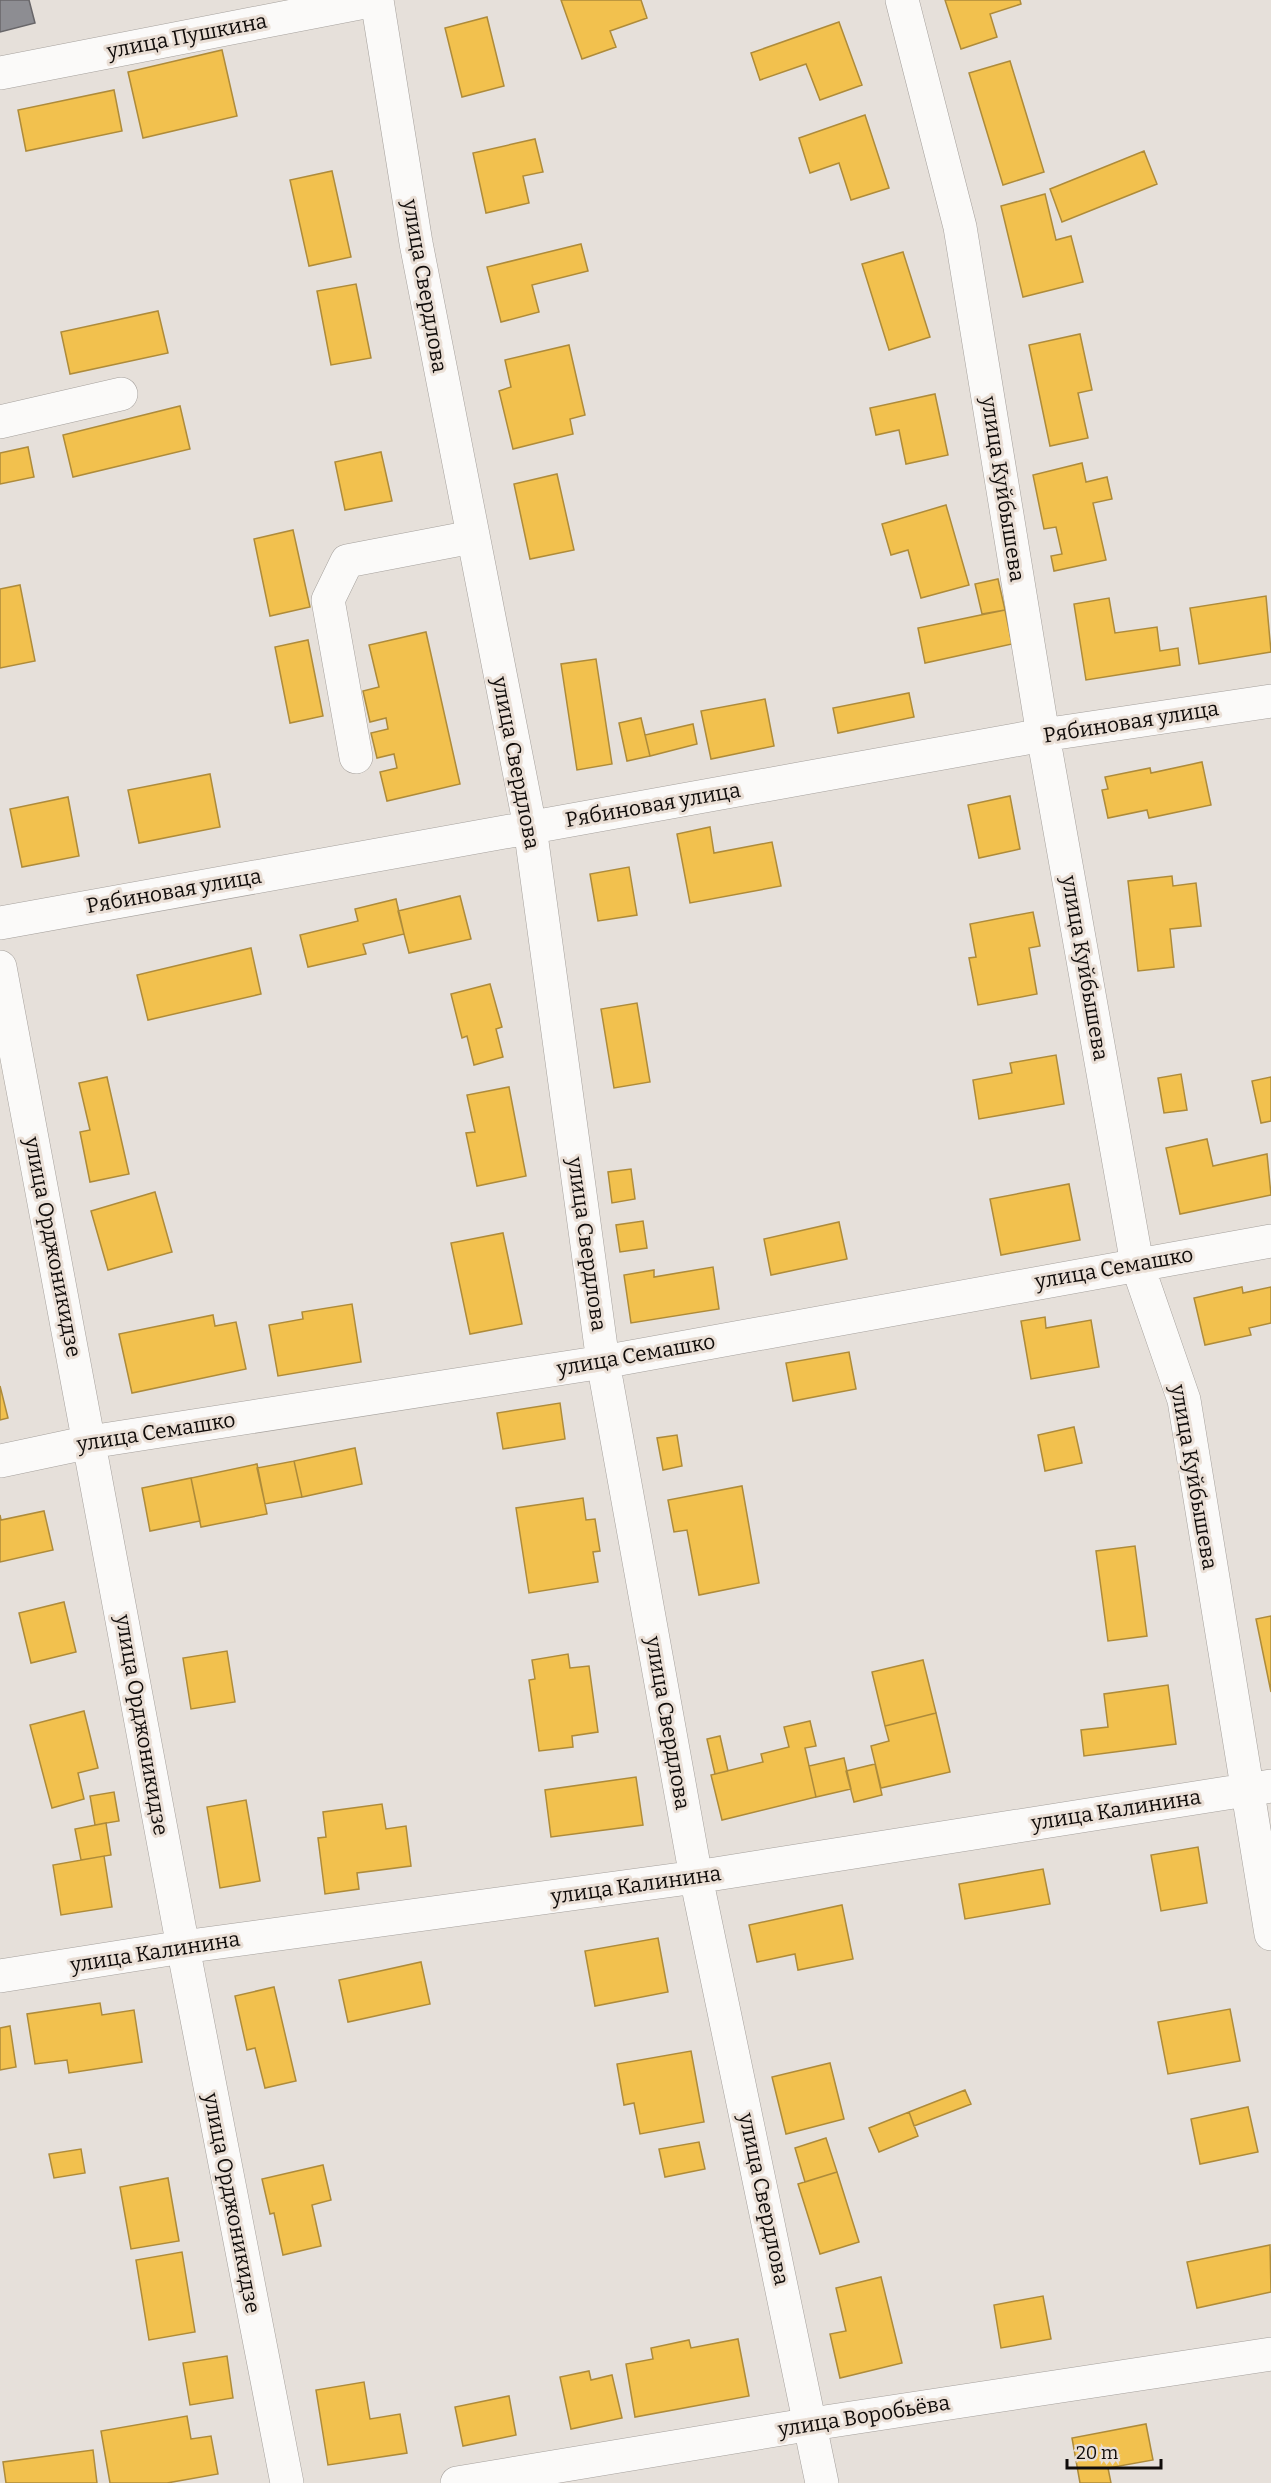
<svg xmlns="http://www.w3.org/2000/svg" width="1271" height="2483" viewBox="0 0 1271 2483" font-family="Bitter,serif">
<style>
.homes{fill:#f2c14e;stroke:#ae8b3a;stroke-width:1.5}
.industry{fill:#8d8d92;stroke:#686669;stroke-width:1.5}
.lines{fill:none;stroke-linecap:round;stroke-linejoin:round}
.minor-casing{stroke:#a5a09c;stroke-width:34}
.minor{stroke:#fbfaf9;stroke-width:33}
.labels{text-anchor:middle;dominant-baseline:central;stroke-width:6;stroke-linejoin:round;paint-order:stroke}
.street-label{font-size:21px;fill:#100c0a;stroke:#eadfd6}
</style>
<rect width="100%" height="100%" fill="#e6e0da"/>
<path class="homes" d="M561,0H641L647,18L610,31L616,47L582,59Z
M945,0H1020L1021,4L990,14L997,37L961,49Z
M487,17L504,86L462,97L445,28Z
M839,22L862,85L820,100L806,64L760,80L751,53Z
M222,50L237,116L143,138L128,72Z
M1010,61L1044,172L1003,185L969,73Z
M114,90L122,131L26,151L18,110Z
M865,115L889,188L851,200L839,163L810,173L799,138Z
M535,139L543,172L523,176L529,203L486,213L473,153Z
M1144,151L1157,184L1062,222L1050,189Z
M332,171L351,257L309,266L290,180Z
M1045,194L1056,240L1071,236L1083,282L1023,297L1001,206Z
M581,244L588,271L532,285L539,312L501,322L487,267Z
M903,252L930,337L889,350L862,264Z
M356,284L371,358L331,365L317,291Z
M158,311L168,353L70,374L61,332Z
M1080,334L1092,390L1078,393L1088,438L1050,446L1029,345Z
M569,345L585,415L570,419L573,434L513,449L499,391L511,387L505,360Z
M935,394L948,455L906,464L899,430L876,435L870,408Z
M180,406L190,449L73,477L63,435Z
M28,447L34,477L0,484V453Z
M381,452L392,501L345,510L335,462Z
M1082,463L1086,482L1107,477L1112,499L1093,503L1106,560L1054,571L1051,556L1062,554L1056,527L1044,529L1033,475Z
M557,474L574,550L530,559L514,484Z
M946,505L969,585L921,598L908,550L891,555L882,524Z
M293,530L310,607L270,616L254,539Z
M998,579L1005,610L982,614L975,584Z
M20,585L35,661L0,668V589Z
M1266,596L1271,652L1199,664L1190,608Z
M1109,598L1115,633L1157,627L1160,651L1178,648L1180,665L1086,680L1074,604Z
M1005,610L1012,644L925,663L918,628Z
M426,632L460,784L387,801L380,772L397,768L394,754L377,758L371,733L388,729L386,718L370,722L363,691L379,687L369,645Z
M308,640L323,716L290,723L275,647Z
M596,659L612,764L577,770L561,664Z
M909,693L914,717L838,733L833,708Z
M765,699L774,746L711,759L701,711Z
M641,718L650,756L627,761L619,723Z
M693,724L697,744L650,756L645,735Z
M1202,762L1211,805L1149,818L1147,810L1108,818L1102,790L1108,789L1105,777L1150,768L1151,773Z
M210,774L220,827L139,843L128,790Z
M1010,796L1020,849L979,858L968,805Z
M68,797L79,856L22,867L10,809Z
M710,827L714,853L772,842L781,886L690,903L677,834Z
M629,867L637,915L598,921L590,874Z
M1172,876L1173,886L1196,883L1201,926L1170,929L1174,967L1138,971L1128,881Z
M460,896L471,939L409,953L398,911Z
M396,899L404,934L363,944L366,954L308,967L300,935L358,921L355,909Z
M1033,912L1040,946L1029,948L1037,994L978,1005L969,958L976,957L970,924Z
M251,948L261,994L148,1020L137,975Z
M490,984L502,1027L496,1029L503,1057L474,1065L467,1036L462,1038L451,994Z
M637,1003L650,1082L614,1088L601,1009Z
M1056,1055L1064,1104L979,1119L973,1080L1012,1073L1010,1063Z
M1181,1074L1187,1110L1164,1113L1158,1078Z
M107,1077L129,1174L90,1182L80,1132L90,1130L79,1083Z
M1271,1077V1121L1261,1123L1252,1081Z
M509,1087L526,1176L477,1186L466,1133L475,1132L467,1095Z
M1207,1139L1213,1166L1267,1154L1271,1195L1180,1214L1166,1148Z
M631,1169L635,1199L612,1203L608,1172Z
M1069,1184L1080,1240L1001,1255L990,1199Z
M155,1192L172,1252L108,1270L91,1211Z
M643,1221L647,1248L620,1252L616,1225Z
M839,1222L847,1259L771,1275L764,1239Z
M503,1233L522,1324L470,1334L451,1243Z
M713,1267L719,1309L631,1323L624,1275L654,1270V1277Z
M1242,1287L1243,1293L1271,1287V1323L1249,1328L1251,1335L1205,1345L1194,1298Z
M352,1304L361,1362L278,1376L269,1325L303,1319L302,1312Z
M213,1315L215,1326L236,1322L246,1369L132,1393L119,1334Z
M1045,1317L1046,1328L1091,1320L1099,1367L1031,1379L1021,1321Z
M849,1352L856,1389L793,1401L786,1363Z
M0,1386L8,1418L0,1420Z
M560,1403L565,1439L503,1449L497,1413Z
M1074,1427L1082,1463L1045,1471L1038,1435Z
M677,1435L682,1466L663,1470L657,1438Z
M355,1448L362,1484L302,1497L294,1461Z
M294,1461L302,1497L265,1504L257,1468Z
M257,1464L267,1514L201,1527L191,1478Z
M191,1478L200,1521L150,1531L142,1488Z
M742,1486L759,1583L699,1595L687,1530L674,1532L668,1500Z
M583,1498L586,1520L595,1519L600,1551L593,1552L598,1582L529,1593L516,1508Z
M44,1511L53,1550L0,1562V1515L1,1520Z
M1135,1546L1147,1636L1108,1641L1096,1551Z
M64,1602L76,1652L31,1663L19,1613Z
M1271,1616V1692L1256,1619Z
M227,1651L235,1702L191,1709L183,1658Z
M568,1654L570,1668L589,1666L598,1732L572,1736L573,1747L539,1751L529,1680L535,1679L532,1660Z
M923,1660L936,1713L885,1726L872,1672Z
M1168,1685L1176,1744L1084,1756L1081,1730L1108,1727L1104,1694Z
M84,1711L98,1768L78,1773L84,1799L52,1808L30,1725Z
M936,1713L950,1772L881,1788L871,1746L889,1741L885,1726Z
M810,1721L816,1746L805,1748L816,1797L722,1820L711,1775L763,1762L761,1754L789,1747L784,1727Z
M720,1736L728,1771L715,1774L707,1739Z
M844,1758L851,1789L816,1797L809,1766Z
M875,1764L882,1795L854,1802L846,1771Z
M636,1777L643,1825L551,1837L545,1790Z
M114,1792L119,1821L95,1825L90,1796Z
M246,1800L260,1881L220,1888L207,1807Z
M382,1804L386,1829L406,1826L411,1866L357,1873L359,1889L325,1894L318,1838L326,1837L323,1812Z
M106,1823L111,1855L81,1860L75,1829Z
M1198,1847L1207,1903L1161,1911L1151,1855Z
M104,1856L112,1907L61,1915L53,1865Z
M1043,1869L1050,1904L965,1919L959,1884Z
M842,1905L853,1959L798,1970L795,1954L757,1962L749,1925Z
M658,1938L668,1992L595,2006L585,1951Z
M421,1962L430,2004L348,2022L339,1980Z
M274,1987L296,2081L265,2088L255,2048L247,2050L235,1996Z
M100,2003L102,2015L134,2010L142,2062L69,2073L67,2060L35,2064L27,2014Z
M1230,2009L1240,2061L1168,2074L1158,2022Z
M10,2026L16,2067L0,2070V2028Z
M691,2051L704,2122L640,2134L634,2103L624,2105L617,2064Z
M830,2063L844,2119L786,2134L772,2077Z
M965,2090L971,2104L914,2126L909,2112Z
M1248,2107L1258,2152L1200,2164L1191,2119Z
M909,2112L918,2136L879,2152L869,2128Z
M826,2138L837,2172L805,2182L795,2148Z
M699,2142L705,2169L665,2177L659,2149Z
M81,2149L85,2173L54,2178L49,2154Z
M323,2165L331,2200L312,2205L321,2246L283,2255L274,2213L270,2214L262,2179Z
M837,2172L859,2242L820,2254L798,2184Z
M168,2178L179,2241L131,2249L120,2187Z
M1270,2245L1271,2292L1197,2308L1187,2262Z
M182,2252L195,2332L149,2340L136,2260Z
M881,2277L902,2363L840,2378L830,2334L846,2331L836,2288Z
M1043,2296L1051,2339L1001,2348L994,2305Z
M738,2339L749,2396L635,2417L626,2364L653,2359L651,2348L689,2340L691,2348Z
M227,2356L233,2398L190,2405L183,2363Z
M589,2371L591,2380L612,2375L622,2418L571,2429L560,2377Z
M364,2382L370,2419L400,2414L407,2453L328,2465L316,2390Z
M509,2396L516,2435L463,2446L455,2407Z
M187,2416L191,2439L211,2436L218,2474L167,2483H110L101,2431Z
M1146,2424L1153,2460L1108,2468L1111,2483H1080L1072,2438Z
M93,2450L97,2483H6L3,2462Z"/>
<path class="industry" d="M0,0H29L35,23L0,32Z"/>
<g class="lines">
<defs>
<path id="minor" d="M377,0L416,243L530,827L603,1362L696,1877L822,2483
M902,0L960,227L1043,735L1137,1264L1184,1400L1271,1934
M0,73L375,0
M0,422L121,394
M356,757L328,600L347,561L472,537
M0,923L1043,735L1271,701
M0,967L183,1947L287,2483
M0,1461L90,1442L603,1362L1271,1241
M0,1976L183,1947L696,1877L1271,1786
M457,2483L812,2424L1271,2354"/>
</defs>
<use href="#minor" class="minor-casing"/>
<use href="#minor" class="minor"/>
</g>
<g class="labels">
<g class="street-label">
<text transform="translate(187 36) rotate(-11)">улица Пушкина</text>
<text transform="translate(425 286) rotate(80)">улица Свердлова</text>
<text transform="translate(1003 489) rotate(81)">улица Куйбышева</text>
<text transform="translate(1131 722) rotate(-9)">Рябиновая улица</text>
<text transform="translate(516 763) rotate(79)">улица Свердлова</text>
<text transform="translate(653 805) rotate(-10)">Рябиновая улица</text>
<text transform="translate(174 891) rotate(-10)">Рябиновая улица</text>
<text transform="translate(1085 968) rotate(80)">улица Куйбышева</text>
<text transform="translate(587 1244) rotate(82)">улица Свердлова</text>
<text transform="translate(53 1247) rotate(79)">улица Орджоникидзе</text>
<text transform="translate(1114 1268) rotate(-10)">улица Семашко</text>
<text transform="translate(636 1355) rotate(-10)">улица Семашко</text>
<text transform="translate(156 1432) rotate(-9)">улица Семашко</text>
<text transform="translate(1194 1477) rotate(80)">улица Куйбышева</text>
<text transform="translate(668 1723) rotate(80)">улица Свердлова</text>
<text transform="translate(142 1725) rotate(80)">улица Орджоникидзе</text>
<text transform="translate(1116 1810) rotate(-9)">улица Калинина</text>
<text transform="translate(636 1885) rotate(-8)">улица Калинина</text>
<text transform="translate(155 1952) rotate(-9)">улица Калинина</text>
<text transform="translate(764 2199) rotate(78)">улица Свердлова</text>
<text transform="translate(232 2203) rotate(79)">улица Орджоникидзе</text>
<text transform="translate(864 2416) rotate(-9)">улица Воробьёва</text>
</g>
</g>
<path d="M1067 2459v9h94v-9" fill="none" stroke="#100c0a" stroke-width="3"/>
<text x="1076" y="2459" font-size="18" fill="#100c0a" stroke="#eadfd6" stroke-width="4.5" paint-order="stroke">20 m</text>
</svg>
